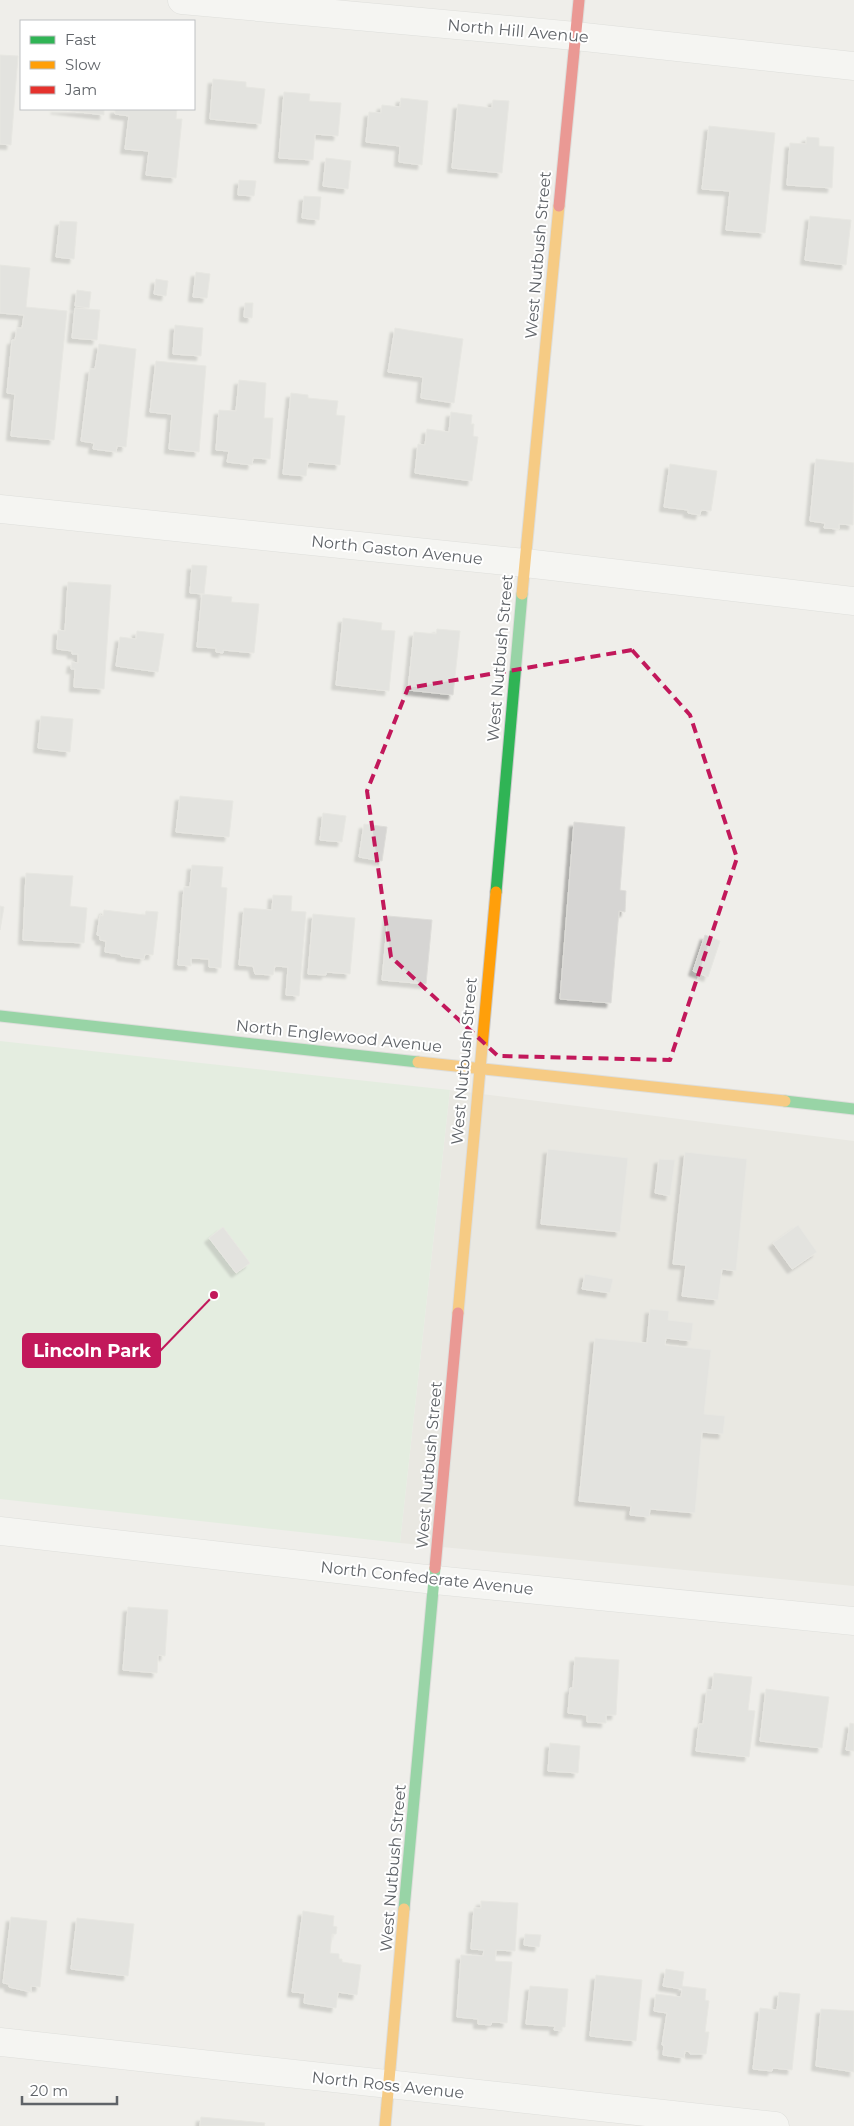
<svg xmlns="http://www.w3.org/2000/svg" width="854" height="2126" viewBox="0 0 854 2126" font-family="Montserrat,sans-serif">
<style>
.education{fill:#e2e0da}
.green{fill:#d8ebd6}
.building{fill:#d6d5d3;stroke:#deddd9;filter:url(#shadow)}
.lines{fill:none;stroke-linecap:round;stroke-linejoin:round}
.street-casing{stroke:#cbcccc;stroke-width:29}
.fast-casing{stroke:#cacacb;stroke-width:13}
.slow-casing{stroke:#cacacb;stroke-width:13}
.jam-casing{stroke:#cacacb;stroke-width:13}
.street{stroke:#fdfcfc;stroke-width:28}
.fast{stroke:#30b455;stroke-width:11}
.slow{stroke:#ff9f0a;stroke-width:11}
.jam{stroke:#e5322d;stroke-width:11}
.marked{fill:none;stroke:#c2185b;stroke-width:4;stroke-dasharray:10 6;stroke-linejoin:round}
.labels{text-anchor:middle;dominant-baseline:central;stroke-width:4;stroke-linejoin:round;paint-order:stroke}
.street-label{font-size:16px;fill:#5f6368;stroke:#fff}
.leader{fill:none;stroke:#c2185b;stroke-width:2}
.callout-dot{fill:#c2185b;stroke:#fff;stroke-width:2}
.callout{fill:#c2185b;stroke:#c2185b;stroke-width:2}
.callout-label{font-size:18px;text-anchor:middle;font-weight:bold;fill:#fff}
</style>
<defs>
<filter id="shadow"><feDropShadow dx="-4.5" dy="4.5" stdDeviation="1" flood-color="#0004"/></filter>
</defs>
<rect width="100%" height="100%" fill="#efeeea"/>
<path class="education" d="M450,1090L854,1141V1586L400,1543Z"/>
<path class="green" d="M0,1041L450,1090L400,1543L0,1499Z"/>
<path class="building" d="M0,55L18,56L11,145L0,144Z
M213,79L246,82V87L265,89L261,124L210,119Z
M284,92L310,94L309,101L341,103L338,136L315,134L313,160L279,158Z
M401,98L428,101L422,165L399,162L400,146L366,142L369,112L381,113L382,105L400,107Z
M493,100L509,101L502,173L452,168L458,104L492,108Z
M55,109H104V115Z
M115,109H177L176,119H182L176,178L146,175L149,151L125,149L129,116L115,114Z
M709,126L775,133L765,233L726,230L730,191L702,189Z
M807,137L819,138V146L834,147L832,188L787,185L790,143L806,144Z
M326,158L351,161L348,189L323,186Z
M239,180L256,181L254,196L238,195Z
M304,196L321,197L319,220L302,218Z
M810,216L851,220L846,265L805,260Z
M60,221L77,222L74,259L56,257Z
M0,265L30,268L26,307L67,311L54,440L11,436L15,394L7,393L12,340H15L17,328H22L24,315L0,313Z
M196,272L210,274L207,298L193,297Z
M156,279L168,281L166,296L154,294Z
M77,290L91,292L89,308L75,306Z
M245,303H253L252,318L244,317Z
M75,308L100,310L97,340L72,338Z
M175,325L203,328L201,356L173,354Z
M395,328L463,339L454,403L421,398L423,377L388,372Z
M99,344L136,349L126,447L117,446L116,452L93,449L94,443L81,441L90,369H95Z
M156,361L206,366L199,452L169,449L172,414L150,412Z
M239,380L266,383L264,418H273L270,459L253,458L252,465L227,462L229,451L216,450L219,410L236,411Z
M291,393L308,395V398L338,401L336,415L345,416L340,465L308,462L306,476L283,474Z
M451,412L472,415L471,424H474L473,436L478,437L472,481L415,473L418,444L425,445L427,429L449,432Z
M816,459L854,463L853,525L839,524V529L824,528L825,523L810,521Z
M670,464L717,471L711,511L701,510L700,515L688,513V510L664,507Z
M192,565L207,566L204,594L190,593Z
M68,582L111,585L104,689L74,687L75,669H71L72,662L78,663V654H72V651L57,649L58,630L65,631Z
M202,594L232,597L231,602L259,604L254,653L223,650V653L216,652V648L197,647Z
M343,618L382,623L381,630L395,631L389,691L336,685Z
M437,629L460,631L453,695L408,690L414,632L436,634Z
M137,631L164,634L158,672L116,666L120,637L136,639Z
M41,716L73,719L70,752L38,748Z
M180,796L233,801L229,837L176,832Z
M323,813L346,816L342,842L320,840Z
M574,822L625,827L620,890L626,891L625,912L619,911L611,1003L560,999Z
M364,824L387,827L382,861L359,857Z
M192,865L223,867L221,887L227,888L221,968L209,967V959L191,958V966L178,965L184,887H190Z
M26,873L73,876L70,906L87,908L84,943L23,940Z
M273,895L292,896L291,911L306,912L299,996L286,995L288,967L275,966L273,975L255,974L253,966L239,965L244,908L272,910Z
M0,906L4,907L0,930Z
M104,910L145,915L146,911L158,912L153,955L145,954L144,959L121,956V954L105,952L106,941L100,940V936L97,935L100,915L103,916Z
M313,914L355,918L350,974L326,972V975L308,974Z
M388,916L432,920L426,984L382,980Z
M705,935L720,941L708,977L693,971Z
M548,1149L628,1158L620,1232L541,1224Z
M685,1152L747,1159L736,1271L722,1269L718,1300L682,1296L686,1265L673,1264Z
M659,1159L675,1160L670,1196L655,1193Z
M798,1225L817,1252L792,1269L773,1243Z
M223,1227L250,1263L236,1273L209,1238Z
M585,1274L613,1279L610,1293L582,1289Z
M650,1309L669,1311L668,1320L693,1323L691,1341L666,1338L665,1345L711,1350L704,1414L725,1416L723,1434L702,1432L695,1513L650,1509L649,1517L630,1515L631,1506L579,1501L595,1338L647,1343Z
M128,1607L168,1610L165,1656L158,1655L157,1673L123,1670Z
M575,1657L619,1660L616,1715H606V1723L587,1722V1715L568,1713L570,1688H573Z
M714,1673L752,1677L748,1710L755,1711L749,1757L696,1751L699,1724H703L707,1690H712Z
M766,1689L829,1697L822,1748L760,1741Z
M850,1723L854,1724V1751L846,1750Z
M550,1743L580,1746L578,1773L548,1771Z
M481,1901L518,1903L515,1951L496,1950L495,1961L512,1962L507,2023L492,2022L491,2025L478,2024V2019L457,2017L461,1955L483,1956L484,1950L471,1949L474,1908H481Z
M303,1911L334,1916L333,1926L337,1927L336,1934H332L330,1953L339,1954V1959H342V1962L361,1965L357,1995L338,1992L336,2008L304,2003L305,1993L292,1992Z
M11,1917L47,1921L40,1987L31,1986V1992L9,1987V1984L3,1983Z
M77,1918L134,1924L128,1976L71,1969Z
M525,1934L541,1935L539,1947L524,1945Z
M666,1969L684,1972L682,1986L706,1989L705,2000L709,2001L705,2032H709L706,2054H690V2052L685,2051L684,2058L663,2055L664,2045H662L667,2013L654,2011L656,1994L681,1997L682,1989L663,1986Z
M596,1975L642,1980L636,2041L590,2036Z
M530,1986L568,1989L565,2027H562V2031L554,2030L555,2026L526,2024Z
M779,1992L800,1994L792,2070L773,2068L772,2071L753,2069L760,2008L777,2010Z
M821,2009L854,2011V2072L816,2066Z
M201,2117L265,2123L264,2126H200Z"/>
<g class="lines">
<defs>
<path id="street" d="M182,0L575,36L854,66
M0,509L525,563L854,601
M0,1531L435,1580L854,1621
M0,2042L775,2126"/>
<path id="fast" d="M496,892L522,594
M0,1016L418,1062
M785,1101L854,1109
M404,1909L435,1568"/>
<path id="slow" d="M522,594L559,206
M418,1062L785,1101
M458,1313L496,892
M385,2126L404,1909"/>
<path id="jam" d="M559,206L579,0
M435,1568L458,1313"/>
</defs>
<use href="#street" class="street-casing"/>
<use href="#fast" class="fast-casing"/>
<use href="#slow" class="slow-casing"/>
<use href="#jam" class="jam-casing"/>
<use href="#street" class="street"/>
<use href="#fast" class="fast"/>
<use href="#slow" class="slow"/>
<use href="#jam" class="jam"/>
</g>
<path d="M0 0H854V2126H0ZM632,650L690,715L737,858L670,1060L498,1056L391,957L367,791L408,688Z" fill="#efeeea" fill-opacity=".55" fill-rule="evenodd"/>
<path class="marked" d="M632,650L690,715L737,858L670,1060L498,1056L391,957L367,791L408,688Z"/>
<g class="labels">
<g class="street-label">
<text transform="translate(518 31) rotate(5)">North Hill Avenue</text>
<text transform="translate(538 255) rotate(-85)">West Nutbush Street</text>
<text transform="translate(397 550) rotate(6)">North Gaston Avenue</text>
<text transform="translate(500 658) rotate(-85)">West Nutbush Street</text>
<text transform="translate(339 1036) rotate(6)">North Englewood Avenue</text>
<text transform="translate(464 1061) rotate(-85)">West Nutbush Street</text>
<text transform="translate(429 1465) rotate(-85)">West Nutbush Street</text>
<text transform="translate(427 1578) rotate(6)">North Confederate Avenue</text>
<text transform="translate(393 1868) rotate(-85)">West Nutbush Street</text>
<text transform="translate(388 2085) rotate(6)">North Ross Avenue</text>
</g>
</g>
<path class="leader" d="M214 1295L160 1351"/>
<circle class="callout-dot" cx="214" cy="1295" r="5"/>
<rect class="callout" x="23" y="1334" width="137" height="33" rx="5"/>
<g class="callout-label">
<text x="92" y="1357">Lincoln Park</text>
</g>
<rect x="20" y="20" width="175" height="90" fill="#ffffff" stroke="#bfc1c3"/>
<rect x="30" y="36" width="25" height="8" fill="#30b455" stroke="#bfc1c3"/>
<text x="65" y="45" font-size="15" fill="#5f6368">Fast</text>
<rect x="30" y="61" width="25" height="8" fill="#ff9f0a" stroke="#bfc1c3"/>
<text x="65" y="70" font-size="15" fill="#5f6368">Slow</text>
<rect x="30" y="86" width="25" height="8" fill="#e5322d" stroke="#bfc1c3"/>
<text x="65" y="95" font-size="15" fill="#5f6368">Jam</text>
<path d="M22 2096v8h95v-8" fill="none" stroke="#5f6368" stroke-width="2.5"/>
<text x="30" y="2096" font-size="15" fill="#5f6368" stroke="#ffffff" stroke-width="4" paint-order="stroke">20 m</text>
</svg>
